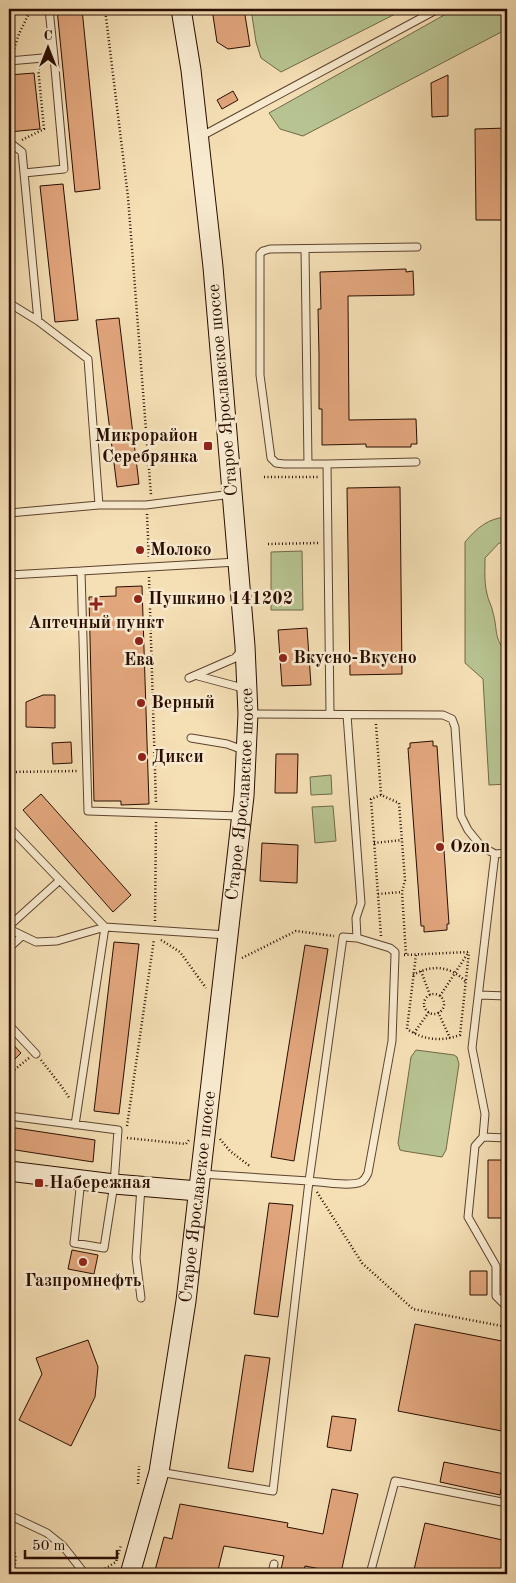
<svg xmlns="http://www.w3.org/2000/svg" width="516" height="1583" viewBox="0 0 516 1583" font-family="'Old Standard TT',serif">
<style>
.green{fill:#b7c391;stroke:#706848}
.building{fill:#e2a67d;stroke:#290d00}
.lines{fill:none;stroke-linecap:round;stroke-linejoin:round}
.lane-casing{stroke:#5c422d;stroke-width:9}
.secondary-casing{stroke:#290d00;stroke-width:21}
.path{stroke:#290d00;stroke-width:2.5;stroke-dasharray:1 2.5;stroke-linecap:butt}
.lane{stroke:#f8eacf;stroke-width:7}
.secondary{stroke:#f8eacf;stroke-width:19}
.poi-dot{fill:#8f2418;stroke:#f8eacf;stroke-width:2}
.labels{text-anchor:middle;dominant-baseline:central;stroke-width:5;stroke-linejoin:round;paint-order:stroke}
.street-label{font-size:18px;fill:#290d00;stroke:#f8eacf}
.poi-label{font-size:18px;font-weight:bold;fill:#290d00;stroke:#f8eacf;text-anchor:start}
</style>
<rect width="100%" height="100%" fill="#f5dfb5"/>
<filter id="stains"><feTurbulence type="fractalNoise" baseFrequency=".004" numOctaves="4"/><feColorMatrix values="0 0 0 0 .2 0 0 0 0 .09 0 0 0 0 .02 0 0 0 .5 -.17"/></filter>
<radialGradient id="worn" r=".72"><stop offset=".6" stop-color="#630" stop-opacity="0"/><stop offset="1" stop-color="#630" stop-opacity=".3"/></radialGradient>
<path class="green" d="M251,9H281C290,15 302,13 311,9H405L281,72L261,58L256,42Z
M455,9H507V29L303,136L280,129L269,113Z
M507,517V543H499L485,558C485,570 484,582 487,594C488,600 492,606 493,613C498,629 493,638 507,653V784L489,785L483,679L465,663V542C477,528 488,518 507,517Z
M302,551L303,610H271V552Z
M331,775L332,794L311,795L310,777Z
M333,806L336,841L315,843L312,807Z
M416,1050L454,1055L457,1057L459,1064L446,1150L442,1157L404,1151L400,1150L398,1143L410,1064L411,1057Z"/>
<path class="building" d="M57,9H82L100,189L75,192Z
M212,9H244L250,46L228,49L217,42Z
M34,73L40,129L9,132V75Z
M448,75V116L432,117L431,83Z
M233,91L238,100L222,109L217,100Z
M507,128V220H476L475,129Z
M63,184L78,320L55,322L40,186Z
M406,269V272L413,271L414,295L348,296L349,420L416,419L417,444H411V447H366V444L322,445V409H319V355L318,309H321L320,272Z
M119,318L139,484L117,487L96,320Z
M400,487L402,674L350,675L347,488Z
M142,586L149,804L121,805V801H94L89,597L116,596V587Z
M307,628L311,685L282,686L278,630Z
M43,695H55V728L26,727V702Z
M433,741V746H437L449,924H447V930L424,932V926H421L408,748H410V743Z
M71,742L72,763L53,764L52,743Z
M276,754H298L297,793H275Z
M41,794L131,895L113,912L23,810Z
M262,843L298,845L297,883L260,881Z
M114,942L139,944L119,1114L94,1111Z
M305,945L328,949L294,1161L271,1157Z
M9,1040L21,1053L9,1065Z
M9,1127L95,1140L93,1162L9,1149Z
M488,1160H507V1218H488Z
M269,1203L293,1205L278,1317L254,1314Z
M72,1250L98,1255L94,1274L68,1269Z
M470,1271H487V1295H470Z
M415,1324L507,1342V1432L398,1411Z
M88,1340L98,1367L95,1397L71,1446L19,1420L42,1374L36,1358Z
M245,1355L270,1358L253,1472L228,1468Z
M332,1416L356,1419L351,1451L327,1447Z
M444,1462L504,1474L500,1495L440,1482Z
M332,1489L358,1494L341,1573L305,1566L303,1574H280L284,1556L224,1546L217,1574H154L164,1537L172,1539L180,1504L288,1523L287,1527L323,1534Z
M425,1523L507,1541V1574H413Z"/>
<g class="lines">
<defs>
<path id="lane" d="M9,61L54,57L49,9
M200,137L438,9
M9,145H13L22,152L24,173
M305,249L308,464
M9,303L38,321L88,359L99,505
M38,321L24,173L64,169L54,57
M327,464L416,462
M9,513L99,505H146L232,494
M237,562L81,571L88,811L240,816
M9,575L81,571
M198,676L239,687L244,692
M189,678L235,658L241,651
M248,714L443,715L452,719L455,727L461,816L468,830L481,846L495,854
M330,714L327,464H284L276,463L271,458L260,375V254L263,251L270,249L417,247
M191,738L227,744L246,751
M9,827L105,927L57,941L36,942L9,929
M507,853L495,854L472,1048L485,1114L483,1137L507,1138
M9,926L60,880
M9,948L22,936
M479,995L507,996
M9,1025L36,1054
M9,1116L118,1130L114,1184L104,1248L74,1243L81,1180
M75,1125L105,927L227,935
M483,1137L475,1146L468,1217L496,1266V1296L507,1307
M201,1174L309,1181L343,937L357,938
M141,1187L136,1258L141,1298
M159,1472L273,1491L309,1181C322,1182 350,1187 361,1182C365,1180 366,1177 368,1173L392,1041L395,955V952L390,948L357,938L356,918L361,903L347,715
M9,1515L47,1533L63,1546L85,1574
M272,1574L274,1564
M370,1574L395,1481L507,1503"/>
<g id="secondary">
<path d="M9,1171L114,1184L198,1191"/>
<path id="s1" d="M130,1574L159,1472L186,1301L244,796L248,714L245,646L213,267L191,70L181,9"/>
</g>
</defs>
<use href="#lane" class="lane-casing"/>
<use href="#secondary" class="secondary-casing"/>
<path class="path" d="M105,9L128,197L151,495
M13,52L19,34L31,9
M22,140L44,129L38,67
M264,477H318
M147,514L149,559
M268,544L319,543
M149,577L156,803
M376,724L381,795L399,803L405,880L402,892L406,955
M9,772L78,771
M374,843L402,840
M378,894L402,892
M155,921L156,821
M381,936L371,799L381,795
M161,940L180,952L206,988
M404,955L469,952
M416,955L407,1029C424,1040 440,1042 460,1035L469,952
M242,958L296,931L334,936
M421,971L430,995
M413,975C432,964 451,966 466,982
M424 1004a10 10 0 1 1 20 0a10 10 0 1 1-20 0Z
M440,996L468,953
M438,1012L450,1038
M414,1033L429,1012
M41,1060L62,1087L70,1099
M9,1074L29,1058
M127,1126L154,939
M127,1138L186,1144L189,1140
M220,1139L230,1151L251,1167
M317,1192L362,1263L413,1309L507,1327
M138,1484L139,1466
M9,1540C16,1551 18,1562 11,1574
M96,1574L116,1562L121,1545"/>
<use href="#lane" class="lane"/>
<use href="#secondary" class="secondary"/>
</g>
<g class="poi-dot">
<rect x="203" y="441" width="10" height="10" rx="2.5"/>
<circle cx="140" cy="550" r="5"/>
<circle cx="138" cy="599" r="5"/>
<path d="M93.5 596.5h5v5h5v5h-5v5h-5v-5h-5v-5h5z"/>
<circle cx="139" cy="641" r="5"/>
<circle cx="283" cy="658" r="5"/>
<circle cx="141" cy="703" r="5"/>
<circle cx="142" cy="757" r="5"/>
<circle cx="440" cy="847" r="5"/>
<rect x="34" y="1178" width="10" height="10" rx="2.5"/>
<circle cx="83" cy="1262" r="5"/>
</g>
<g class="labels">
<g class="street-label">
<text transform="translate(223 390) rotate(-95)">Старое Ярославское шоссе</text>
<text stroke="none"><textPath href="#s1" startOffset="789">Старое Ярославское шоссе</textPath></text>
<text stroke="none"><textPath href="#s1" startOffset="384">Старое Ярославское шоссе</textPath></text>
</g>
<g class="poi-label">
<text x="198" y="436" text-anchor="end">Микрорайон<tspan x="198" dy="21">Серебрянка</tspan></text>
<text x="150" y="550">Молоко</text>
<text x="148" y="599">Пушкино 141202</text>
<text x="96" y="623" text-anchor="middle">Аптечный пункт</text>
<text x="293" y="658">Вкусно-Вкусно</text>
<text x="139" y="660" text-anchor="middle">Ева</text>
<text x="151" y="703">Верный</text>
<text x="152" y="757">Дикси</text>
<text x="450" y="847">Ozon</text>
<text x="49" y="1183">Набережная</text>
<text x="83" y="1281" text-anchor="middle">Газпромнефть</text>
</g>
</g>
<rect width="516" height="1583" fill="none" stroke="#f5dfb5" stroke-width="30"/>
<rect x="10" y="10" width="496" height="1563" fill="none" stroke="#290d00" stroke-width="2.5"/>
<rect x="15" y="15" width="486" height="1553" fill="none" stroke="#290d00"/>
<g transform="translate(48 48)" stroke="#f8eacf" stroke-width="4" paint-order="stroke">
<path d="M0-4L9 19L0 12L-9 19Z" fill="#290d00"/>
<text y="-8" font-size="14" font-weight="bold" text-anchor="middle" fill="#290d00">С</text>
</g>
<path d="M25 1550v8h92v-8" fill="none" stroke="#290d00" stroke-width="2.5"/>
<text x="32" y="1550" font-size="15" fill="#290d00" stroke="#f8eacf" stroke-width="4" paint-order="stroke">50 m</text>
<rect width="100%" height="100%" filter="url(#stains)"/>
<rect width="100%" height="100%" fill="url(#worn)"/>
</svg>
